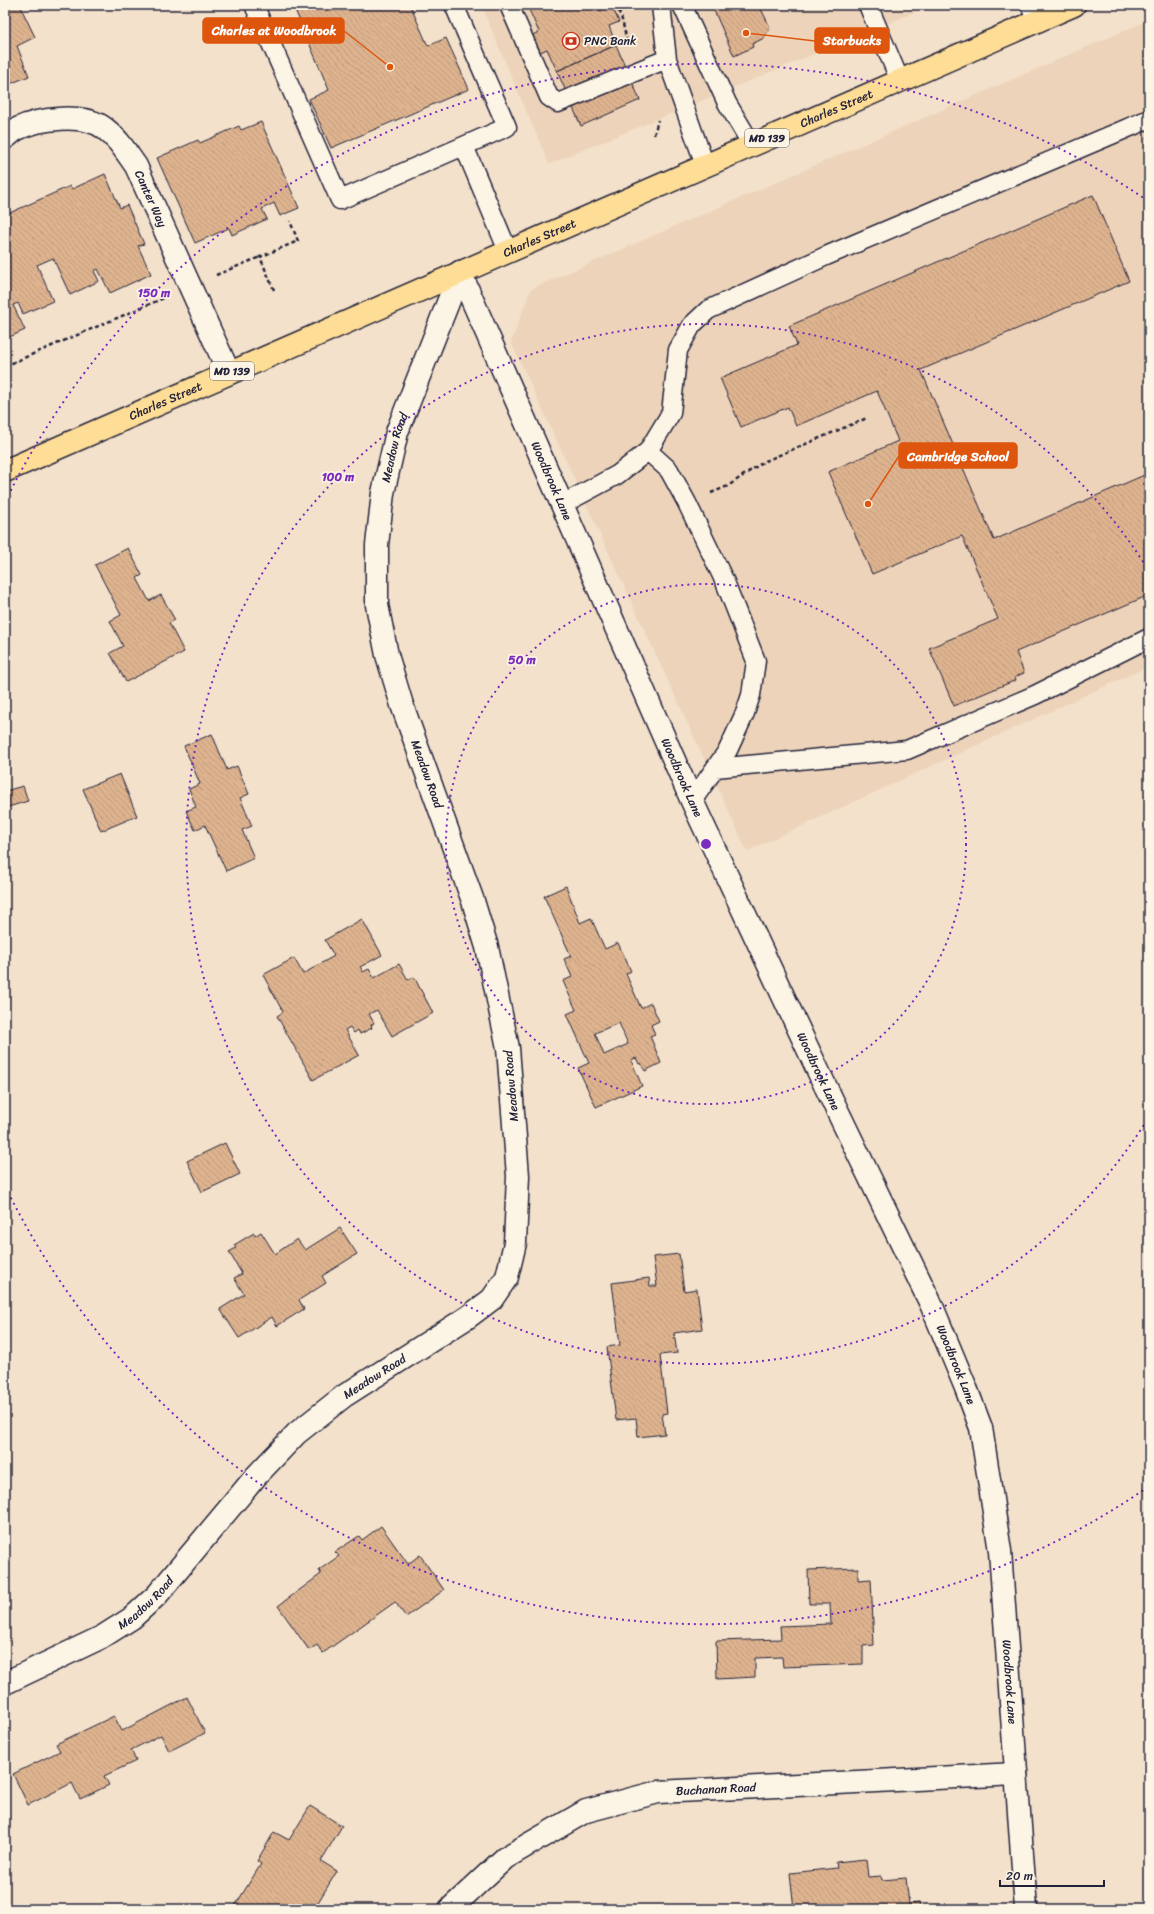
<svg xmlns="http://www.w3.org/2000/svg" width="1154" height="1914" viewBox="0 0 1154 1914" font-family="Sriracha,sans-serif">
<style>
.built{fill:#edd3b9}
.building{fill:url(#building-back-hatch);stroke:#22223b;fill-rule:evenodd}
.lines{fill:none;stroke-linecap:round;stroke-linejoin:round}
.service-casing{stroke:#22223b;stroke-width:21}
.minor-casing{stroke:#22223b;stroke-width:25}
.primary-casing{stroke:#22223b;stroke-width:25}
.path{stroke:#22223b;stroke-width:2.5;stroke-dasharray:4 3;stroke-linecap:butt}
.service{stroke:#fcf5e5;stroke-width:18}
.minor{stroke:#fcf5e5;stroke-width:22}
.primary{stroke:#fedd96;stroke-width:22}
.ring{fill:none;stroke:#7b2cbf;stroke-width:2;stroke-dasharray:2 4}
.labels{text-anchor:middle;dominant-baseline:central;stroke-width:3.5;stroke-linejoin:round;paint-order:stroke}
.shield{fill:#fcf5e5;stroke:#63616e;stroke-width:1}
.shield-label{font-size:11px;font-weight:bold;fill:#22223b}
.poi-label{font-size:12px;fill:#22223b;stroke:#fcf5e5;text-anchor:start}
.street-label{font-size:12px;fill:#22223b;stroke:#fcf5e5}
.centre{fill:#7b2cbf;stroke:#fcf5e5;stroke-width:2}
.ring-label{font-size:12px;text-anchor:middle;font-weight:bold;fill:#7b2cbf;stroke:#fcf5e5;stroke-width:3.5;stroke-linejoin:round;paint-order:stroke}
.leader{fill:none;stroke:#de560e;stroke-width:1.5}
.callout-dot{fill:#de560e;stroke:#fcf5e5;stroke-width:1.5}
.callout{fill:#de560e;stroke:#de560e;stroke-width:1.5}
.callout-label{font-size:13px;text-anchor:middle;font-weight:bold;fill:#fff}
</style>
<defs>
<pattern id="building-back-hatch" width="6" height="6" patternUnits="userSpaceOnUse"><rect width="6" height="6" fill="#deb38f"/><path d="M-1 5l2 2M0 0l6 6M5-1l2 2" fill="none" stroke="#be9a7c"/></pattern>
</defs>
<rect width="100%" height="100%" fill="#f3e1cb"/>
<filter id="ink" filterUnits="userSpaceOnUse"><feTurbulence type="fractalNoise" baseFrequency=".025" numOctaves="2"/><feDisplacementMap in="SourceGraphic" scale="8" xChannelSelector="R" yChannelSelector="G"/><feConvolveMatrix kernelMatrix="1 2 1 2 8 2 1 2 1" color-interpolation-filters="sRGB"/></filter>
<g filter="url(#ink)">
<path class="built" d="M481,5H932L549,164Z
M1149,20V666L747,851L511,342L531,289Z"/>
<path class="building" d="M5,5H22V10L35,37L17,46L29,76L5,86Z
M293,5H410L428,46L446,38L469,89L331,148L309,99L329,90Z
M527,5H597L600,11L612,6L619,22L609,26L616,45L557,71L547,49L534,55L526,38L539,32Z
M713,5H759L770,27L764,38L752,44L753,47L734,56L713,8Z
M616,45L640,100L581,126L557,71Z
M261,122L299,208L280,216L274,203L262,209L267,219L232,235L229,228L195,243L157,158L198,140L200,143L239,126L241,130Z
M105,174L120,208L127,205L144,244L138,246L151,274L110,293L98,269L94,271L99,281L70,295L53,258L37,265L53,301L23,314L18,303L13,305L25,330L5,339V215L70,186L72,189Z
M1093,195L1129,281L921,370L994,540L1149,473V595L1016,652L1024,673L1015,677L1016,680L954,706L929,648L998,619L962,536L872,574L828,472L898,441L877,391L796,426L788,407L741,427L720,378L797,345L789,326Z
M128,548L142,575L137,578L149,601L161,595L175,620L169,623L184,652L126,682L110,653L123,646L110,621L121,615L95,565Z
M212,734L227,770L237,766L249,794L240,798L252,826L242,830L254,858L226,871L205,825L195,830L186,811L196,807L189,789L200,784L184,746Z
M120,774L137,816L101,831L83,789Z
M23,786L28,801L5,808V791Z
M566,886L580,923L591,918L605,949L618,943L631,971L626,974L641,1008L651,1003L659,1021L651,1025L655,1034L650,1036L661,1063L645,1071L641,1063L639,1064L636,1058L631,1060L642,1086L596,1107L578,1068L589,1063L567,1014L576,1010L563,981L572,977L564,959L571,956L544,896ZM619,1023L628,1044L604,1055L595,1033Z
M362,919L382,955L360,967L363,972L369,969L374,978L399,964L408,980L414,977L433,1013L392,1036L377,1010L369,1014L374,1023L371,1025L372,1028L360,1034L358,1030L354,1033L350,1027L345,1030L359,1055L313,1080L277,1016L283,1012L263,975L294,958L303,974L334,956L325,940Z
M225,1143L240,1174L202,1192L187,1161Z
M340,1228L357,1254L322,1276L326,1283L299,1300L304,1309L277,1326L272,1317L239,1338L220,1309L244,1294L234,1278L242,1274L229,1252L236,1248L234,1245L254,1233L255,1236L261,1232L275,1254L297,1239L305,1250Z
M679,1254L684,1291L697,1289L702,1329L674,1333L677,1353L660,1355L667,1413L662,1414L665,1434L638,1437L636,1418L616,1420L607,1347L620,1345L612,1283L649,1278L650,1286H657L653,1257Z
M381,1526L408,1564L420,1555L444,1590L406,1617L395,1602L323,1653L317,1645L309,1650L278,1606L321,1574L319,1570L339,1556L335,1552L359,1536L362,1540Z
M858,1568V1580L871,1579L874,1645L863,1646V1664L783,1667L782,1657L755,1658V1677L717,1679L716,1641L781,1639L780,1626L831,1624L830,1604H809L808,1570Z
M187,1697L205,1733L169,1751L161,1735L131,1750L136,1761L104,1776L109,1785L80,1799L72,1783L28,1805L13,1774L60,1751L56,1744L114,1716L122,1731Z
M310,1806L342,1826L321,1861L337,1871L314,1909H233L261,1864L257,1861L274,1832L289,1840Z
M866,1859L868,1877L881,1876L882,1880L906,1878L909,1904L919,1903L920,1909H794L790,1873L837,1868L836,1862Z"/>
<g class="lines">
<defs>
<path id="service" d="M254,5L340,200L507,127L454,5
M509,5L549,97L558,103L667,59
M661,5L667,59L705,165
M682,5L727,103L752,145
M868,5L900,81
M1030,5L1037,21
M464,146L508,251
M648,451L669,470L687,503L725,582L756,661L751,695L745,713L728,750L692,801
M561,505L617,475L648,451L671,413L678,350L692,325L708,310L826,256L1149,119
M715,768L907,750L1035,695L1149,638"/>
<g id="minor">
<path id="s1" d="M5,138C9,135 13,131 17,129C39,118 84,113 104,128C118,138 126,152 136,166L229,373"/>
<path id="s2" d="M460,272L692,801L821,1077L931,1304L966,1388L981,1428L1000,1551L1026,1909"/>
<path id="s3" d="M5,1683L102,1637L132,1618L157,1595L257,1475L297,1433L344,1396L468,1317L492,1299L507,1277L515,1243L518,1176L508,1048L487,947L473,901L402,705L387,655L377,605V545L383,493L397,432L460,272"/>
<path id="s4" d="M450,1909L505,1858L586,1811L658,1792L1016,1774"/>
</g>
<g id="primary">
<path id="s5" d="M5,471L1074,5"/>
</g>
</defs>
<use href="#service" class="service-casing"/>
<use href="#minor" class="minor-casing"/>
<use href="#primary" class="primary-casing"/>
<path class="path" d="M615,5L621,16L628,45
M654,135L658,120
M216,275L260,257
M274,290L260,257L298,241L290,221
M5,366L164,298
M711,493L728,486L763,462L867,418"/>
<use href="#service" class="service"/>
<use href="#minor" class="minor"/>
<use href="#primary" class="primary"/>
</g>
</g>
<g class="ring">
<circle cx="706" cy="844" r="260"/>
<path d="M1147 1120A520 520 0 1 1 1147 568"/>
<path d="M1148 1487A780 780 0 0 1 8 1192M8 496A780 780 0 0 1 1148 201"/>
</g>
<defs>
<symbol id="bank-ring" viewBox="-11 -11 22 22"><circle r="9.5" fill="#fcf5e5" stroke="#c8321e" stroke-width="1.5"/><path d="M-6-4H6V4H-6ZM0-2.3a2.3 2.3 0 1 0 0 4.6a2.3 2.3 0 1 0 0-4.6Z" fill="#c8321e"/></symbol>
</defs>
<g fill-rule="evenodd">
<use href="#bank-ring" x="561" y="31" width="20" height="20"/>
</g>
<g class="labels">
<g class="shield">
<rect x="745" y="129" width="44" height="18" rx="3"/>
<rect x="210" y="362" width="44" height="18" rx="3"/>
</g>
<g class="shield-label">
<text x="767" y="138">MD 139</text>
<text x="232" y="371">MD 139</text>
</g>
<g class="poi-label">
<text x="584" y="41">PNC Bank</text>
</g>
<g class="street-label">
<text stroke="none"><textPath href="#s5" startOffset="907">Charles Street</textPath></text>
<text stroke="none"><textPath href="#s1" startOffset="191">Canter Way</textPath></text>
<text stroke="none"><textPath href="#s5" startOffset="583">Charles Street</textPath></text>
<text stroke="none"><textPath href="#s5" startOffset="175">Charles Street</textPath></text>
<text stroke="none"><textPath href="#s3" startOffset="1507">Meadow Road</textPath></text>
<text stroke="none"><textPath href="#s2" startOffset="228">Woodbrook Lane</textPath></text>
<text transform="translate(427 774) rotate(70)">Meadow Road</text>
<text stroke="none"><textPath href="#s2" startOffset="552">Woodbrook Lane</textPath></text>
<text stroke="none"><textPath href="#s2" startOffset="876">Woodbrook Lane</textPath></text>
<text transform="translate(511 1086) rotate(-95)">Meadow Road</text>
<text stroke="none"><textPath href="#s2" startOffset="1200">Woodbrook Lane</textPath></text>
<text stroke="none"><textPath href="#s3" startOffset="487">Meadow Road</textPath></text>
<text stroke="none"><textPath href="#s3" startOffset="163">Meadow Road</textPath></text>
<text stroke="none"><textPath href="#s2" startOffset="1524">Woodbrook Lane</textPath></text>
<text stroke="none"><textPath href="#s4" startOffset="301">Buchanan Road</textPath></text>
</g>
</g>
<circle cx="706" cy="844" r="6" class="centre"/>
<g class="ring-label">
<text x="154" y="297">150 m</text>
<text x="338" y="481">100 m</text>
<text x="522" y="664">50 m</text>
</g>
<path class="leader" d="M390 67L344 31M746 33L815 41M868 504L899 456"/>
<g class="callout-dot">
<circle cx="390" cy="67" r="4"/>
<circle cx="746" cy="33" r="4"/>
<circle cx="868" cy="504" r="4"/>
</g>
<g class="callout">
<rect x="203" y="18" width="141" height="25" rx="4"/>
<rect x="815" y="28" width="74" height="25" rx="4"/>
<rect x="899" y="443" width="118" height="25" rx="4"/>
</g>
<g class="callout-label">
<text x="274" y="35">Charles at Woodbrook</text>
<text x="852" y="45">Starbucks</text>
<text x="958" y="461">Cambridge School</text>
</g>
<rect width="1154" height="1914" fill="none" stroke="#fcf5e5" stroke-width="20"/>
<rect x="10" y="10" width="1134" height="1894" fill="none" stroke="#22223b" stroke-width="1.5" filter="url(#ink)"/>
<path d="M1000 1880v6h104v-6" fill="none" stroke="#22223b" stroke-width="2"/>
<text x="1006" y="1880" font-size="12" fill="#22223b" stroke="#fcf5e5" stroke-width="3" paint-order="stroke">20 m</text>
</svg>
